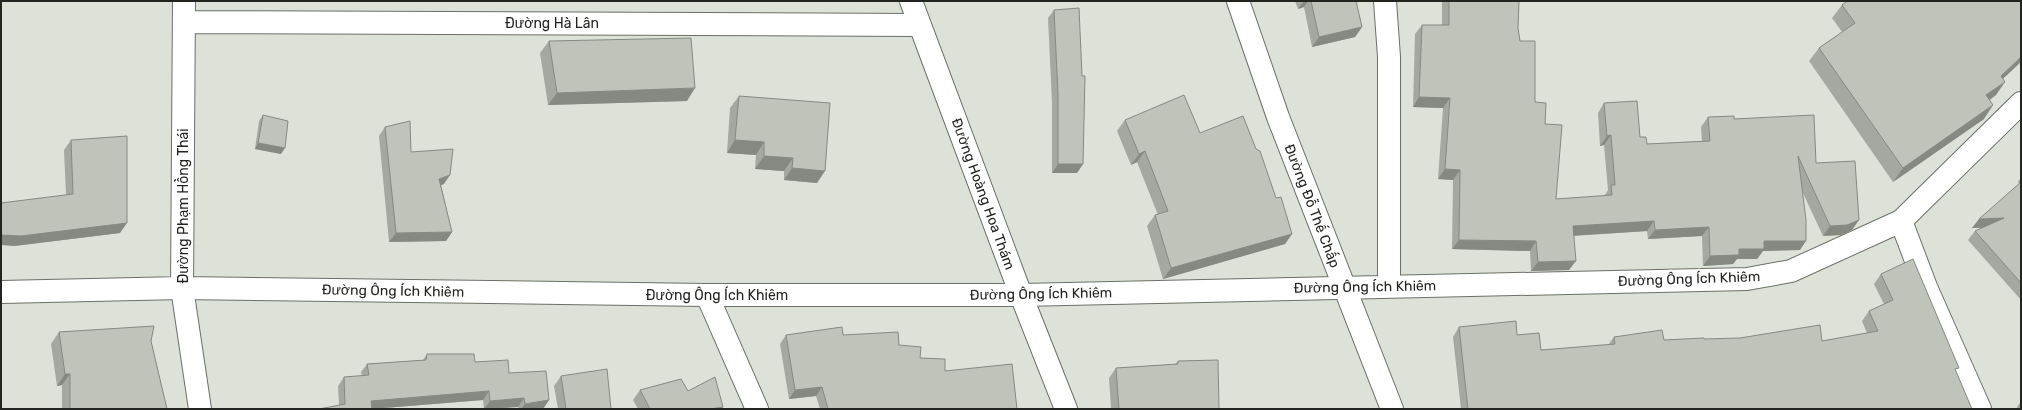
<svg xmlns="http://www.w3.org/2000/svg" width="2022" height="410" viewBox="0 0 2022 410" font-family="Rubik,sans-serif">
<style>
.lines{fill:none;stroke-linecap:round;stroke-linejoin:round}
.street-casing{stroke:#6a7067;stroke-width:24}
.secondary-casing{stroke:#6a7067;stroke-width:24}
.street{stroke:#fff;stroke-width:22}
.secondary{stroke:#fff;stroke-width:22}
.wall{fill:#a3a9a0}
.shaded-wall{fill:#858982}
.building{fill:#bec4ba;stroke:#858982}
.labels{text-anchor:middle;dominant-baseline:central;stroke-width:4;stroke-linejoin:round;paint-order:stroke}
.street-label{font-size:14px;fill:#222420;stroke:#fff}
</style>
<rect width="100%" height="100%" fill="#dce2d8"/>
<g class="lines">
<defs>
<path id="street" d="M184,1L182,288L200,409
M911,1L1021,295L1066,409
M1385,1L1389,57V287
M184,22L920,25
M1901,221L1926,287L1980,409
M1,292L182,288L707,295H1021L1747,279L1791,271L1901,221L2021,103
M707,295L757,409"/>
<path id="secondary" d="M1238,1L1278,117L1392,409"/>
</defs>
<use href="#street" class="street-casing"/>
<use href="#secondary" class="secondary-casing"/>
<use href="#street" class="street"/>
<use href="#secondary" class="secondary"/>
</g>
<path class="wall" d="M1295,1H1356L1362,27L1355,37L1312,47L1304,7L1298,9Z
M1442,1H1519L1518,28L1520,41L1535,102L1545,124L1556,199L1605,196V195L1608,190L1604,145L1600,146L1598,113L1604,103L1640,137L1647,144L1702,141L1701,127L1708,117L1734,119L1816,163L1852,230L1841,235L1823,236L1802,191L1800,250L1763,251L1757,259H1737L1733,264L1703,266L1702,236L1648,239L1647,231L1574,236L1569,270L1531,271L1530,251L1452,249L1453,180L1438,179L1443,108L1413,107L1415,34L1422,25H1442Z
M1842,5L2003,79L1996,95L1990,100L1984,119L1893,182L1809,61L1819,48L1842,32L1832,18Z
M1054,10L1082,76L1083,164L1077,173H1052V103L1048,18Z
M549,41L687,101L548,105L540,53Z
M739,96L817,183L784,180V171L755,169L756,155L727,153L730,108Z
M263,115L281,154L255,149L259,121Z
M1125,120L1200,133L1276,198L1292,234L1285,244L1163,279L1147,226L1155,215H1158L1137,162L1131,165L1117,131Z
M385,127L444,184L441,185L452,232L446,241L389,242L379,136Z
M71,140L120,233L14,246L66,195L64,150Z
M2021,177V300L1968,240L1975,231L1982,228H1972L2019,184L2018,182Z
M1881,274L1956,372L1972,409H1461L1453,337L1459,327L1517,335L1541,350L1608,345L1614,337L1664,340L1704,339L1822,341L1867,333L1862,321L1869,311L1884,304L1874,284Z
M59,332L151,341L167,409H62V385L57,386L51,344Z
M786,335H843L899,345L920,358L945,371L1017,409H820L816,396L789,399L780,344Z
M427,354L475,362L509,373L549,400L543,409H518V407L484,409L483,400L372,409L339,405L338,386L344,377L362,376L361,372L367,364L423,360Z
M1178,361L1219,409H1111L1109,378L1116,368L1175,364Z
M561,376L611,409H558L554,386Z
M640,390L688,391L722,409H638L633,400Z
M2021,401V409H2018L2017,407Z"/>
<path class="shaded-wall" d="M1304,1H1308L1304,7L1298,9Z
M1362,27L1355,37L1312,47L1319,37Z
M2021,57V62L1992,89L2001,76Z
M2005,82L1996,95L1977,108L1986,95Z
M695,88L687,101L548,105L557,93Z
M1419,97L1450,98L1443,108L1413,107Z
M1993,105L1984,119L1893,182L1903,168Z
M1611,135L1604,145L1600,146L1607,136Z
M735,140L764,142L756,155L727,153Z
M258,143L285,148L281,154L255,149Z
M1145,151L1137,162L1131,165L1139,154Z
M764,156L793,158L784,171L755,169Z
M1058,164H1083L1077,173H1052Z
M792,168L825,171L817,183L784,180Z
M1445,169L1460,170L1453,180L1438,179Z
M450,175L444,184L433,188L439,179Z
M2004,218L1997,227L1972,228L1979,219Z
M1859,220L1852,230L1841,235L1823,236L1830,226Z
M1654,221L1647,231L1567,236L1573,226Z
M127,223L120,233L14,246L1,245V235Z
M1709,227L1702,236L1648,239L1655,230Z
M452,232L446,241L389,242L396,233Z
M1292,234L1285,244L1163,279L1171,268Z
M1459,240L1536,241L1530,251L1452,249Z
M1764,241H1806L1800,250L1763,251L1757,259H1737L1733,264L1703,266L1710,256L1739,249Z
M1576,261L1569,270L1531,271L1538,262Z
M65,374H70L62,385L57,386Z
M822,387L816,396L789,399L795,390Z
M489,391L483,400L371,409V401Z
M524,398L518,407L484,409L490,401Z
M549,400L543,409H521L525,404Z
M723,407L722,409H710Z"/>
<path class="building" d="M1311,1H1356L1362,27L1319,37Z
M1449,1H1519L1518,28L1520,41H1535V102L1546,103L1545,124L1562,125L1556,199L1612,195L1611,185H1615L1611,135L1607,136L1604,103L1637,101L1640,137H1646L1647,144L1710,141L1708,117L1734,116V119L1814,115L1816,163L1855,161L1859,220L1847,225L1830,226L1798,156L1806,220V241H1764V249H1739V255L1710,256L1709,227L1655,230L1654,221L1573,226L1576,261L1538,262L1536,241L1459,240L1460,170L1445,169L1450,98L1419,97L1422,25H1449Z
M1847,1H2021V57L2001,76L2005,82L1986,95L1993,105L1903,168L1819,48L1855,23L1842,5Z
M1079,8L1082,76H1085L1083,164H1058V94L1054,10Z
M691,38L695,88L557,93L549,41Z
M1184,95L1200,133L1243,116L1256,149L1260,151L1276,198L1281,197L1292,234L1171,268L1155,215L1168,211L1145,151L1139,154L1125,120Z
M739,96L830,103L825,171L792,168L793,158L764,156V142L735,140Z
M263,115L288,121L285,148L258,143Z
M410,121L411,152L453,149L450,175L439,179L452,232L396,233L385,127Z
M127,136V223L21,236L1,235V203L73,194L71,140Z
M2021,182V283L1975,231L2004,218L1979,219Z
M1913,259L1959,368L1955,369L1972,409H1468L1459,327L1516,321L1517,335L1539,333L1541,350L1615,344L1614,337L1662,330L1664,340L1704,338V339L1740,338L1820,325L1822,341L1878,331L1869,311L1893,300L1881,274Z
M154,326L151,341L167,409H70V374H65L59,332Z
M842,327L843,335L898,332L899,345L921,347L920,358L945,359V371L1012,364L1017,409H828L822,387L795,390L786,335Z
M427,354H474L475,362L508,360L509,373L546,371L549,400L525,404L524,398L490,401L489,391L371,401L372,409H319L345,404L344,377L369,375L367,364L426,360Z
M1218,360L1219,409H1119L1116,368L1178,364V361Z
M607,369L611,409H566L561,376Z
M715,377L723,407L710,409H650L640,390L681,379L688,391Z"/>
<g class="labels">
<g class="street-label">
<text x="552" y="23">Đường Hà Lân</text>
<text transform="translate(983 194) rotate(70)">Đường Hoàng Hoa Thám</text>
<text transform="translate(183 206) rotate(-90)">Đường Phạm Hồng Thái</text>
<text transform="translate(1312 206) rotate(69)">Đường Đỗ Thế Chấp</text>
<text transform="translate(1689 279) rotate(-2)">Đường Ông Ích Khiêm</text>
<text transform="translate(1365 287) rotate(-1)">Đường Ông Ích Khiêm</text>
<text transform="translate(393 291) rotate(1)">Đường Ông Ích Khiêm</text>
<text transform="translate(1041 294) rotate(-1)">Đường Ông Ích Khiêm</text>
<text x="717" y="295">Đường Ông Ích Khiêm</text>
</g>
</g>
<rect width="2022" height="410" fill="none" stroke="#222420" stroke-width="4"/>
</svg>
